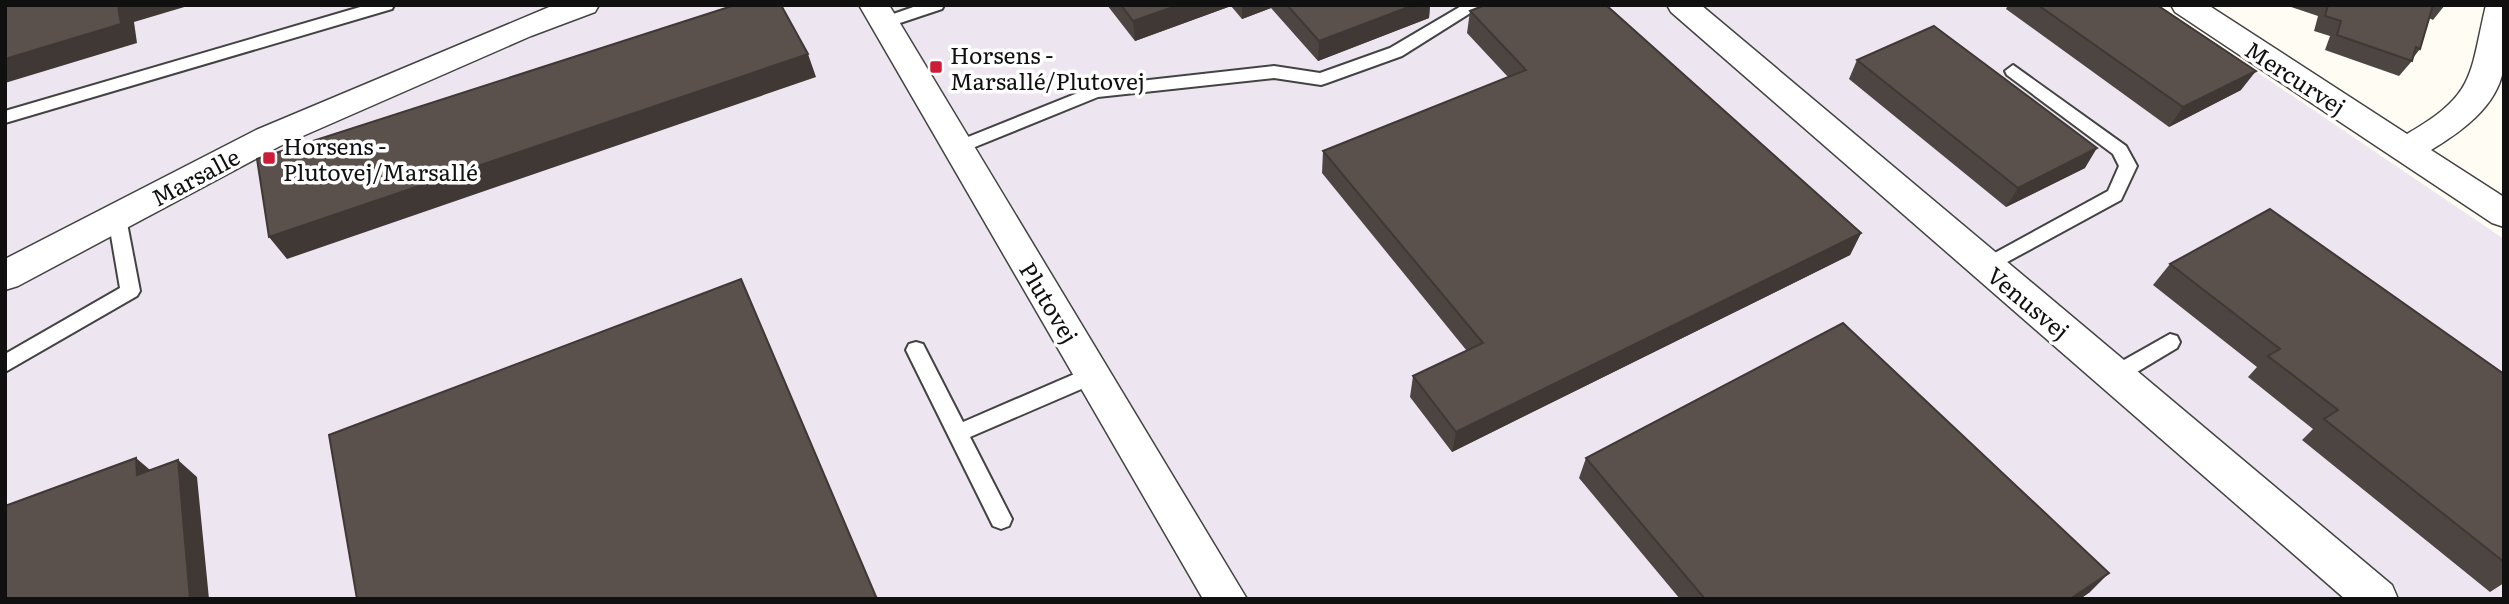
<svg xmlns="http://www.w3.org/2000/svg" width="2509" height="604" viewBox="0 0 2509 604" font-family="Literata,serif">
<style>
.industrial{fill:#ede5ef}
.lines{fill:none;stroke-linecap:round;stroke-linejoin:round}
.lane-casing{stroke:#434343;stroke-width:4}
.street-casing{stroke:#434343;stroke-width:3}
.lane{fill:#fff;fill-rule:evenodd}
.street{fill:#fff;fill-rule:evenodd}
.wall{fill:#4d4541}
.shaded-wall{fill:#3f3835}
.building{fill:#5a504c;stroke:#3f3835;stroke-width:2}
.poi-dot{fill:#cd1c37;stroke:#fff;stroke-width:2.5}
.labels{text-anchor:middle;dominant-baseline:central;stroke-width:7;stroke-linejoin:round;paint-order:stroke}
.poi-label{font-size:23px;fill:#101010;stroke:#fff;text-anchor:start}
.street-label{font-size:23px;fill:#101010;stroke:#fff}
</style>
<rect width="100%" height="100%" fill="#fffcf4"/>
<path class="industrial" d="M5,5H2158L2504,239V599H5Z"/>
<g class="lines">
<defs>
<path id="lane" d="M367,5H394L392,9L5,123V111Z
M919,5H944L942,9L885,28L877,23L879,19Z
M1463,5H1483L1402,56L1327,83L1321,85L1274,78L1098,97L965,151H953L950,147L953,143L1095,86L1274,66L1320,73L1390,48Z
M2013,65L2126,146L2137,166L2121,200L1987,273L1980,271L1978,266L1980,261L2108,191L2119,166L2113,154L2007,75L2005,71Z
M117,211L123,213L126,218L140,291L137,296L5,372V354L120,288L108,218L111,213Z
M2170,334L2177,336L2180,342L2177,348L2122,381L2115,383L2108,381L2105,375L2108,369Z
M916,342L923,344L963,422L1086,369L1093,367L1100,369L1103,375L1100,381L970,437L1012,519L1009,526L1001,529L993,526L906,350L909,344Z"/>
<path id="street" d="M554,5H599L595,12L531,36L280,146L18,286L5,290V259L256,130Z
M859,5H889L1247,599H1203Z
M1667,5H1701L2392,585L2398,599H2345L1671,12Z
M2171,5H2208L2407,134C2476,94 2469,77 2486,5H2504C2504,26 2507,51 2503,71C2496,107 2461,132 2431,150L2504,197V227L2492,223L2175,12Z"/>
</defs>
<use href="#lane" class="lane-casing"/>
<use href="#street" class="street-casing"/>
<use href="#lane" class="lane"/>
<use href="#street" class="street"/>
</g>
<path class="wall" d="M1107,5H1430L1429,18L1318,61L1271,8L1242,19L1231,6L1135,41Z
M2008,5H2157L2241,90L2169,127L2006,9Z
M2285,5H2445L2433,20L2429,18L2420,49L2413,58L2412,61L2399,76L2325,50L2330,36L2314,31L2318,16Z
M1470,11L1861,233L1850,255L1452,452L1410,397L1413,376L1467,351L1322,173L1323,151L1508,77L1467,33Z
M1857,60L2085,168L2006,207L1849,79Z
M2170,264L2504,374V583L2490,592L2302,440L2313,429L2248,377L2257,367L2153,285Z
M1586,458L2090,592L2080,599H1680L1579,478Z"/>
<path class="shaded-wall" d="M118,5H191L134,22L137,43L5,83V59Z
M1179,5H1231V6L1135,41L1133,21Z
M1242,5H1271V8L1242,19Z
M1414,5H1430L1429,18L1318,61L1319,41Z
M808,54L816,77L287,259L269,237Z
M2256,71L2241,90L2169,127L2183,107Z
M2097,148L2085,168L2006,207L2018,188Z
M1861,233L1850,255L1452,452L1456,432Z
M136,458L156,475H137Z
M178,460L197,477L209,599H190Z
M2109,573L2090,592L2080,599H2070Z"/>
<path class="building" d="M5,5H118L121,24L5,59Z
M735,5H781L808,54L269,237L257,159Z
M1121,5H1179L1133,21Z
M1287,5H1414L1319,41Z
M1485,5H1606L1861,233L1456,432L1413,376L1483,343L1323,151L1526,70L1470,11Z
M2038,5H2157L2256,71L2183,107Z
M2328,5H2433L2420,49L2416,47L2412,61L2337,35L2341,21L2325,16Z
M1934,26L2097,148L2018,188L1857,60Z
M2270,209L2504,374V562L2324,419L2338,410L2268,356L2280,349L2170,264Z
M741,279L877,599H357L329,435Z
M1843,323L2109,573L2070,599H1705L1586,458Z
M136,458L137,475L178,460L190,599H5V506Z"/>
<g class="poi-dot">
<rect x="929" y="60" width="14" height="14" rx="3.5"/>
<rect x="262" y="151" width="14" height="14" rx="3.5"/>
</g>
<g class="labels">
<g class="poi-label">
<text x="950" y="54">Horsens -<tspan x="950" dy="26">Marsallé/Plutovej</tspan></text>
<text x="283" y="145">Horsens -<tspan x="283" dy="26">Plutovej/Marsallé</tspan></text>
</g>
<g class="street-label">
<text transform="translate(2296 77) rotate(33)">Mercurvej</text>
<text transform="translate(195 176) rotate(-28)">Marsalle</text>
<text transform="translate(1050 302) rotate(59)">Plutovej</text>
<text transform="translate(2029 302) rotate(40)">Venusvej</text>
</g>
</g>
<rect width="2509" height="604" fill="none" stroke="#101010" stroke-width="14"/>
</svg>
